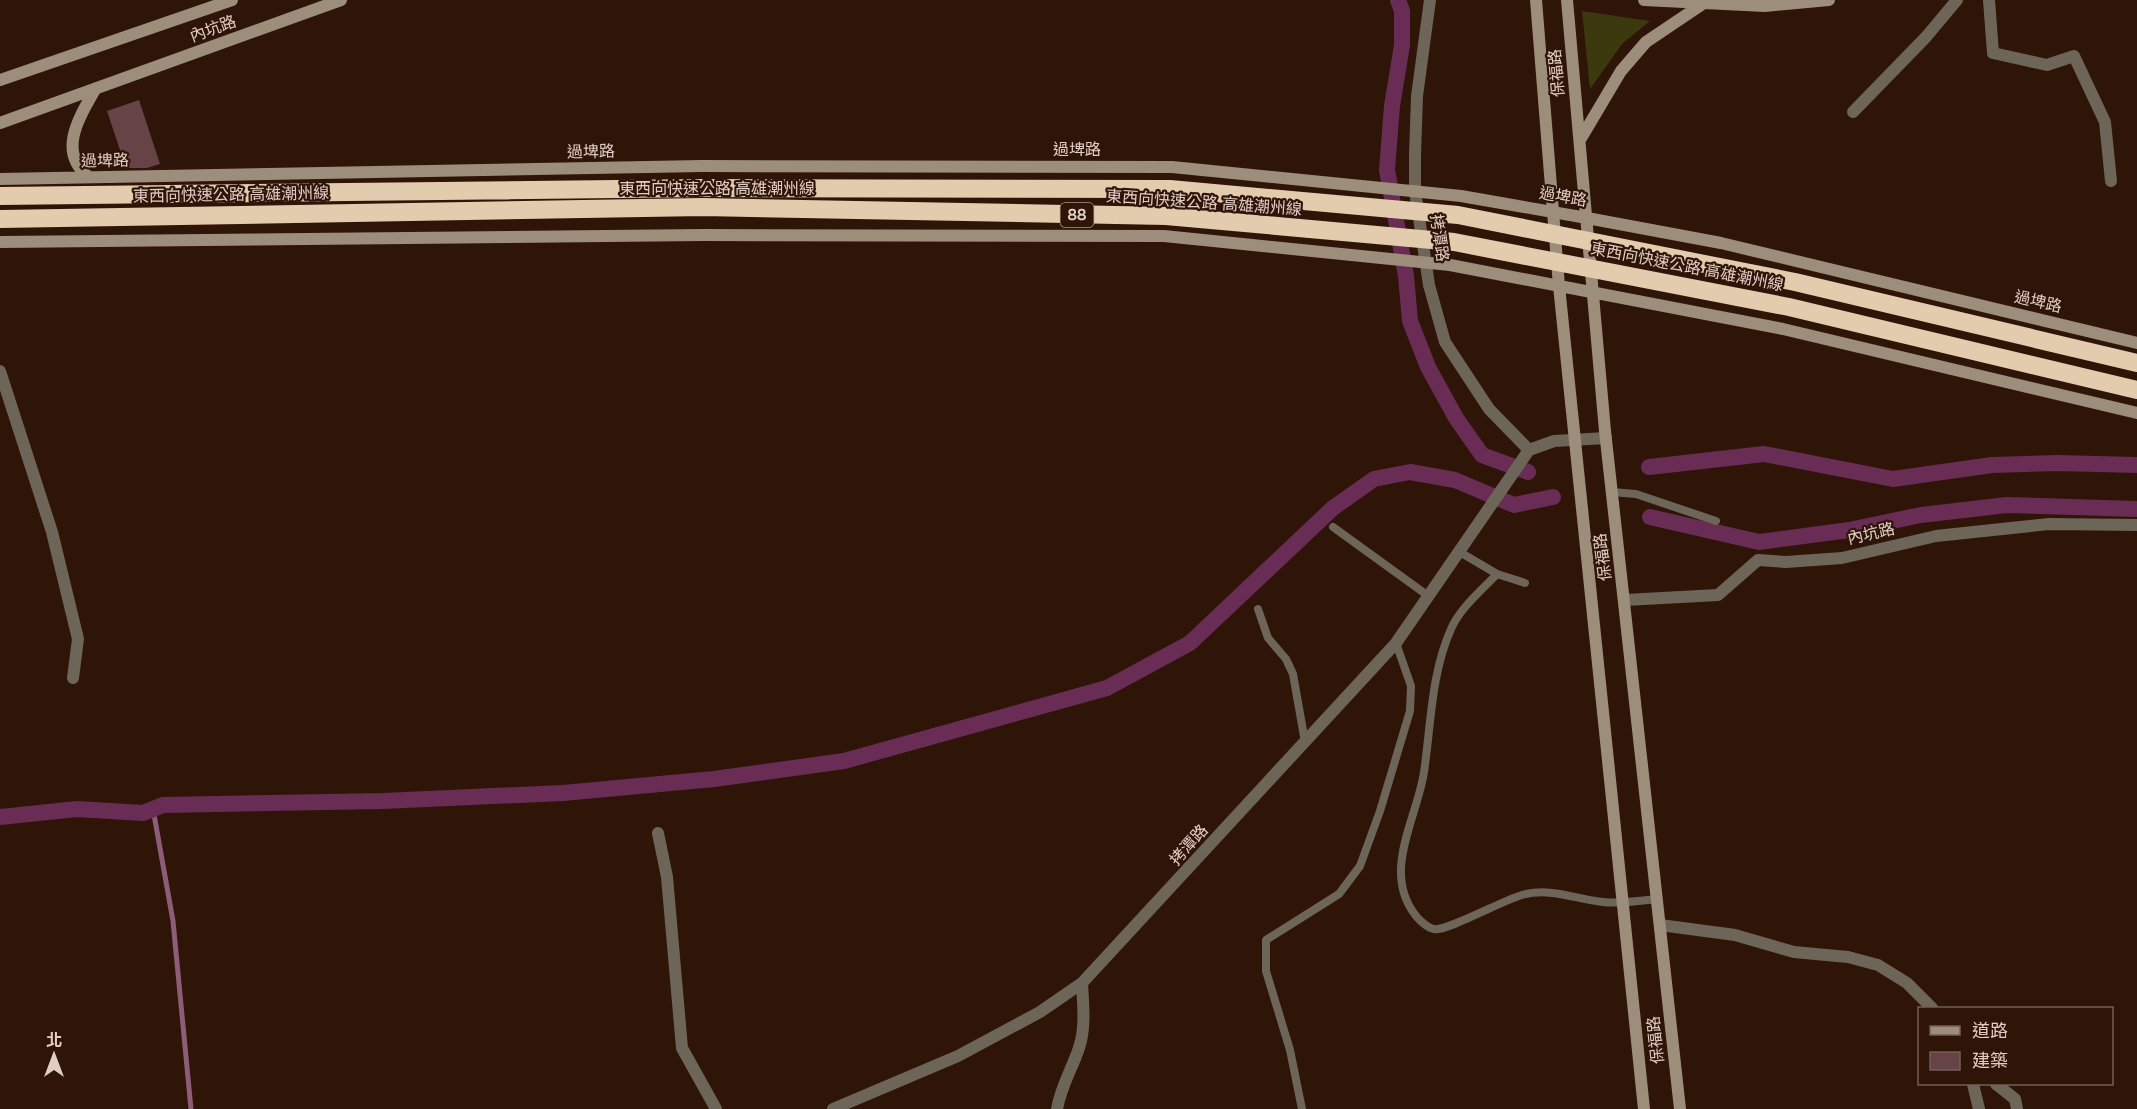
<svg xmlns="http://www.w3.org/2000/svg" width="2137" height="1109" viewBox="0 0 2137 1109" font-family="'Varela Round','Noto Sans TC',sans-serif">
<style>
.green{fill:#3c390e}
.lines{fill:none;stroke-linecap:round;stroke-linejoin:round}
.stream{stroke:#8d5c77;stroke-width:5}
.canal{stroke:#692c55;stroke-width:16}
.building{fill:#664347}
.lane{stroke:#6e6559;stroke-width:8}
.street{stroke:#6e6559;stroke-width:12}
.secondary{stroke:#9d8e7b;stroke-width:12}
.highway{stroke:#e3cbad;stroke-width:18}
.labels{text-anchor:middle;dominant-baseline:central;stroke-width:4.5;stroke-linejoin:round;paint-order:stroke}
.shield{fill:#2f1408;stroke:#ab968c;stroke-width:1.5}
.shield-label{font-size:15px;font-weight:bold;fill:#e0cdc5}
.street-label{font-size:16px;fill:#e0cdc5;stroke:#2f1408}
</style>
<rect width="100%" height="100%" fill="#2f1408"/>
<path class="green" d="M1582,11L1650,21L1622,44L1590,89Z"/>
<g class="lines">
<path class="stream" d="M153,809L173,921L191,1109"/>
<path class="canal" d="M1398,0L1402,11V45L1392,106L1387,170L1406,276L1410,321L1428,367L1456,418L1482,455L1528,472
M1649,467L1764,454L1893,479L1992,465L2057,463L2137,465
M1650,517L1759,542L1849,530L1921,515L2007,505L2137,509
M0,817L77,809L143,813L163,805L383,801L563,793L714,779L844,761L1107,688L1190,643L1333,508L1374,479L1410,472L1455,480L1514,505L1553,497"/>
</g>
<path class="building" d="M139,100L160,164L147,168H126L107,111Z"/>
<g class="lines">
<path class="lane" d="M1612,492L1636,494L1716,521
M1333,527L1427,595
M1458,551L1497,574L1525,583
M1497,574C1481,591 1460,608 1451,629C1431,674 1431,725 1424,772C1417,819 1381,872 1416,916C1420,921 1428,928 1434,929C1446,932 1503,900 1522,895C1550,887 1575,899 1603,902C1621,904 1639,901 1657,899
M1258,609L1268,638L1286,659L1293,674L1305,742
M1302,1109L1290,1050L1266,971V940L1339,894L1360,866L1380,811L1410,711L1411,686L1396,643"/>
<path class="street" d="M1430,0L1417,96L1415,155V191L1429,285L1445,342L1489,409L1529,450
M1989,0L1993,53L2047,65L2074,56L2105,122L2111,181
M1853,112L1926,37L1957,0
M0,371L52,532L78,639L73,678
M1625,600L1718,595L1758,560L1786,562L1842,558L1936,536L2049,524L2137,525
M658,833L667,877L682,1048L716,1109
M1660,925L1735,935L1794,952L1848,957L1878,965L1907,983L1932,1008
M1973,1084L1979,1109
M1996,1084L2015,1099L2017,1109
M833,1109L958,1056L1040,1012L1082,983L1396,643L1529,450L1554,441L1606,438
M1057,1109C1061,1086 1072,1069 1079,1048C1086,1027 1083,1004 1082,983"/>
<path class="secondary" d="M1536,0L1559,286L1644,1109
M1567,0L1605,431L1680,1109
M1644,0L1765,6L1829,0
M0,80L232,0
M0,123L341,0
M1580,140L1621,71L1646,42L1701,5
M89,177C56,152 80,116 96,88
M0,179L702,166L1172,167L1461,196L1587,218L1721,243L2137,343
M0,242L704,235L1164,236L1450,265L1783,329L2137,413"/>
<path class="highway" d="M0,196L703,188L1170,189L1458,215L1795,282L2137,363
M0,219L703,207L1166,216L1454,242L1789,307L2137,390"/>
</g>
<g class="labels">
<rect class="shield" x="1060.5" y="203" width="33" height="24" rx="4.5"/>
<g class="shield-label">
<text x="1077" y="215">88</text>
</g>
<g class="street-label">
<text transform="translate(213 29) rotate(-20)">內坑路</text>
<text transform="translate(1557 73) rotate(-95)">保福路</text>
<text x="1077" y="150">過埤路</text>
<text transform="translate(591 152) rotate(-1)">過埤路</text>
<text transform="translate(105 161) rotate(-1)">過埤路</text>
<text x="717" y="189">東西向快速公路 高雄潮州線</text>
<text transform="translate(231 195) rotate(-1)">東西向快速公路 高雄潮州線</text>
<text transform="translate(1563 197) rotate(10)">過埤路</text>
<text transform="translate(1204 203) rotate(4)">東西向快速公路 高雄潮州線</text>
<text transform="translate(1439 238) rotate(82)">拷潭路</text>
<text transform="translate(1687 267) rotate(11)">東西向快速公路 高雄潮州線</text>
<text transform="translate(2038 302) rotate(13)">過埤路</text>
<text transform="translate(1871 534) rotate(-13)">內坑路</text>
<text transform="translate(1603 557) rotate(-97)">保福路</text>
<text transform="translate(1189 845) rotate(-48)">拷潭路</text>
<text transform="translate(1656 1040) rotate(-96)">保福路</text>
</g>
</g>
<rect x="1918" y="1007" width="195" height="78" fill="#2f1408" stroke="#765e54" stroke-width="1.5"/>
<rect x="1930" y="1026" width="30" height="9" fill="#9d8e7b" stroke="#765e54" stroke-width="1.5"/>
<text x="1972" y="1037" font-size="18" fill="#e0cdc5">道路</text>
<rect x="1930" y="1052" width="30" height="18" fill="#664347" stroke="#765e54" stroke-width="1.5"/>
<text x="1972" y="1067" font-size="18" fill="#e0cdc5">建築</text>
<g transform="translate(54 1055)" stroke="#2f1408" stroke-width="4.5" paint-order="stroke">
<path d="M0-4.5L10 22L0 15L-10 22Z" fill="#e0cdc5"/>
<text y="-9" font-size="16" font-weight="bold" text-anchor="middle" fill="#e0cdc5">北</text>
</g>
</svg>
